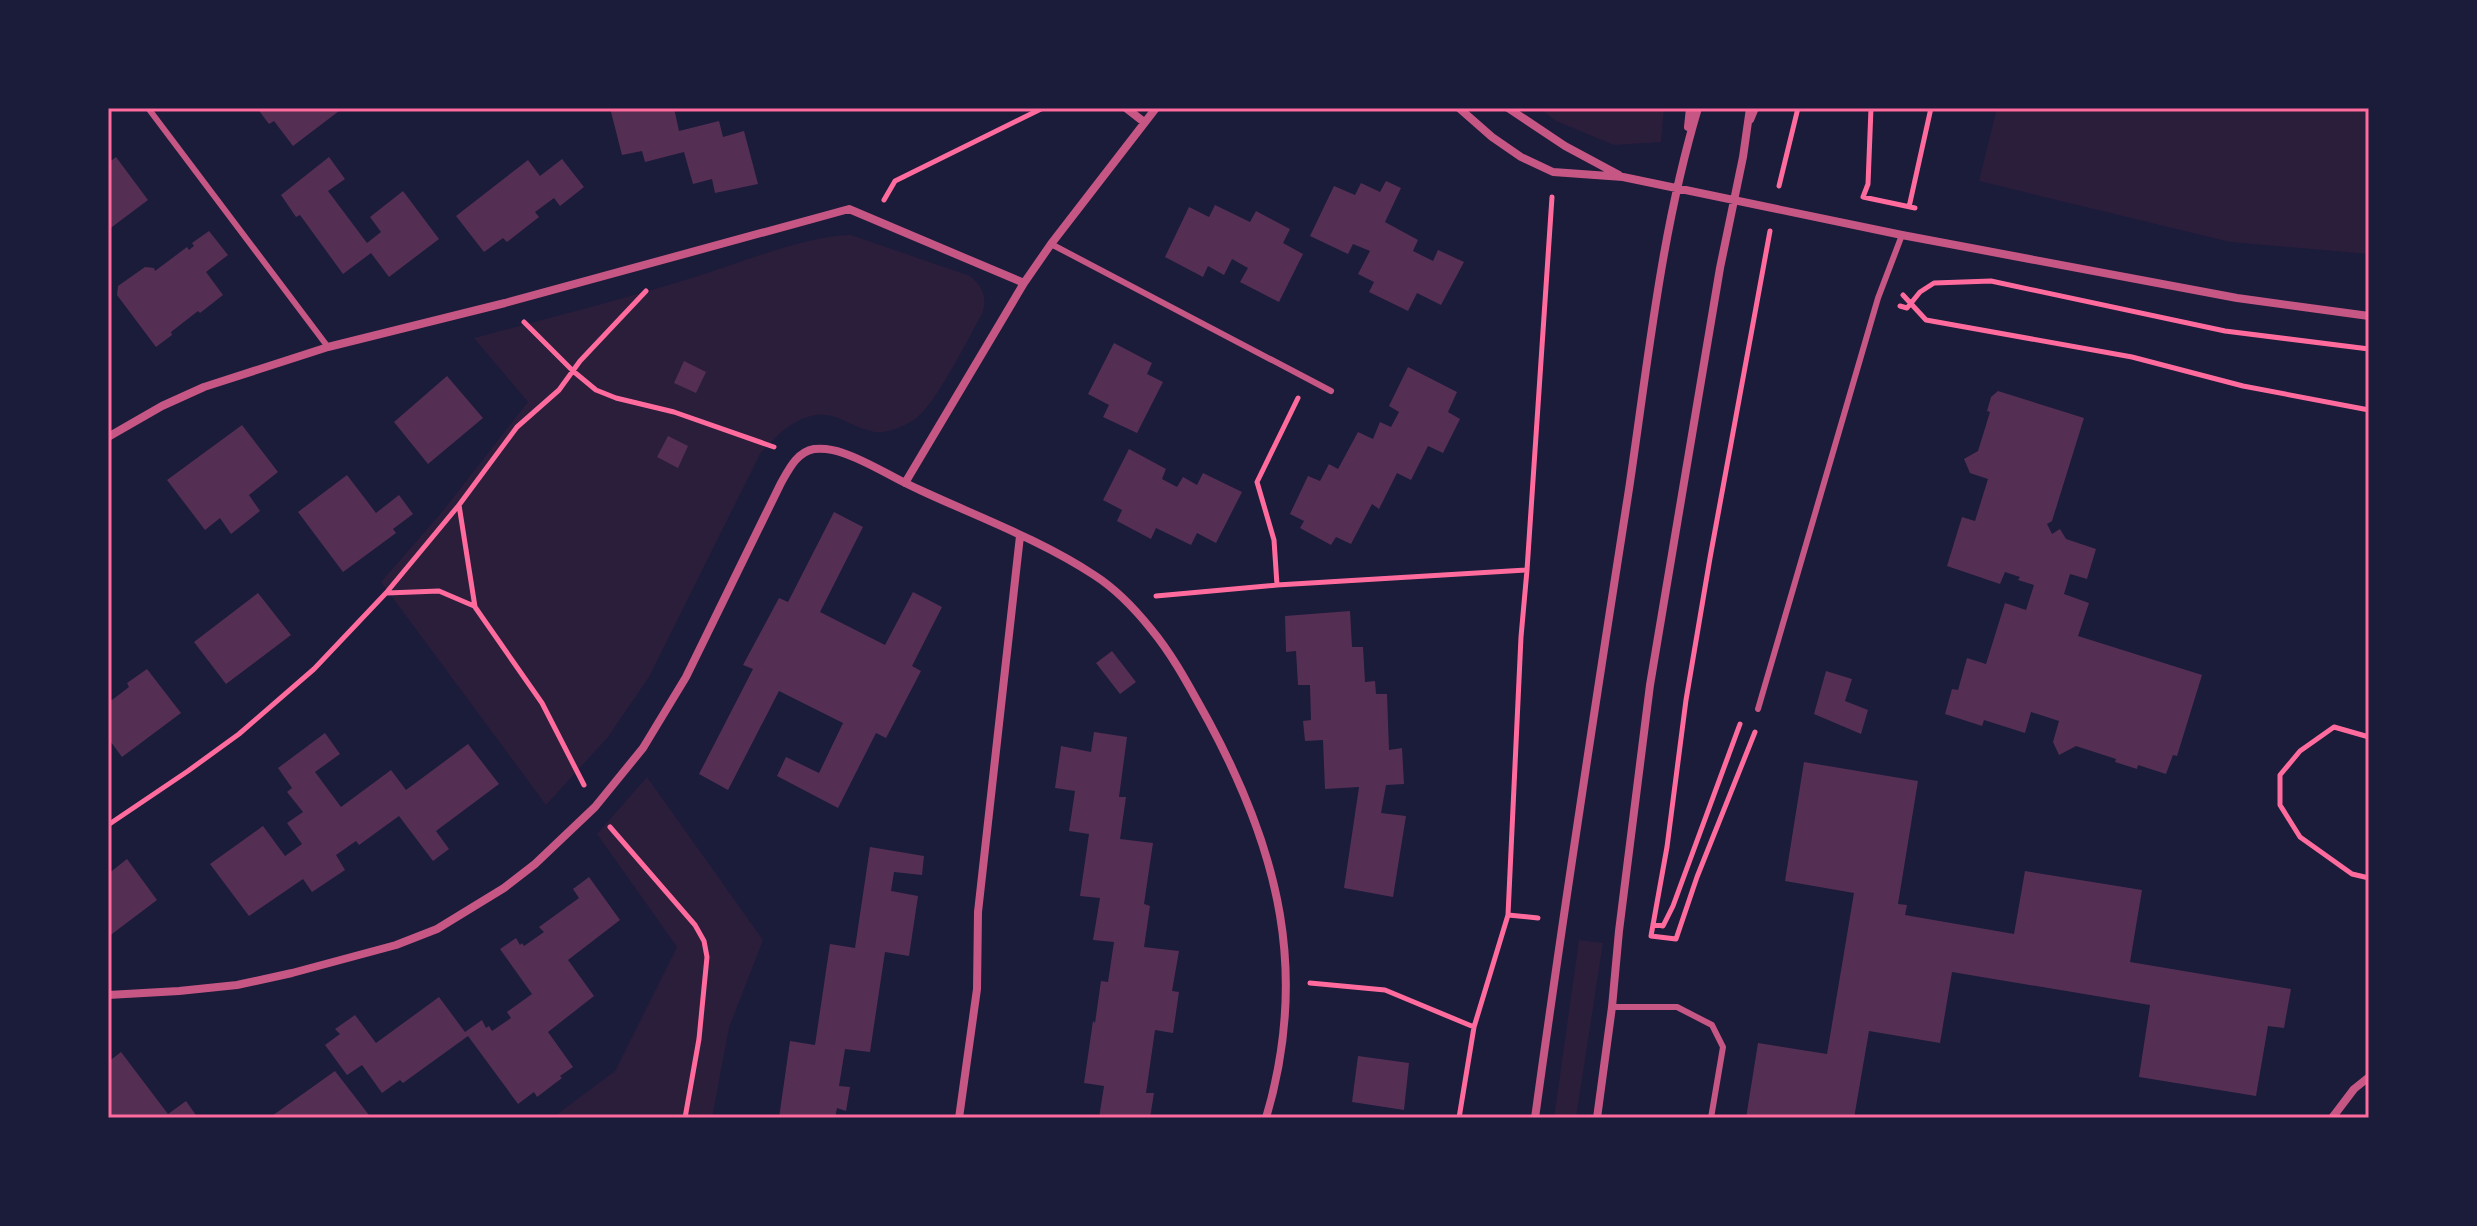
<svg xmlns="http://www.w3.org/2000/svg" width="2477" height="1226" viewBox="0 0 2477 1226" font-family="Overpass,sans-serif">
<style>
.green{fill:#2a1e3b}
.building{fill:#542f53}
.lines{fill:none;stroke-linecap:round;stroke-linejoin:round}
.path{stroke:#ff6b9d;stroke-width:5}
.service{stroke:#c65784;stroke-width:6}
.minor{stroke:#c65784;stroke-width:8}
.neatline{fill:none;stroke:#ff6b9d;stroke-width:3}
</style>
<rect width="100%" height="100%" fill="#1b1b3a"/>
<path class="green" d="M1540,108H1664L1661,142L1614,145L1556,121Z
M1997,108H2369V254L2230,242L1979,181Z
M851,235L970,276C983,286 988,299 982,314C969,337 935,406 915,419C905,426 887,434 875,432C845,427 833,404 798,421C783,428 771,442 760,454L649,677L608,737L546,805L381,582L442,512L528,402L474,338C549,318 624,299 698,276C743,262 804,236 851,235Z
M647,777L763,940L729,1028L712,1118H552L615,1071L677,947L597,834Z
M1579,940L1603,943L1576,1118H1554Z"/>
<path class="building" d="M257,108H343L293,146L274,121L269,124Z
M610,108H674L679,131L719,121L723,137L744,131L758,184L715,193L712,179L693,184L684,152L645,162L642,151L622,155Z
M116,157L148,200L108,230V163Z
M329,157L345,179L328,191L367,243L381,232L370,217L403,191L439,239L389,277L371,253L343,274L300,215L296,217L281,195Z
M562,159L584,187L560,206L554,198L535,212L539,217L507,242L503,238L484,252L456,216L528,160L540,176Z
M1386,181L1401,188L1385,222L1418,240L1413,251L1433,261L1438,250L1464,262L1441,305L1417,293L1408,311L1369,292L1374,282L1358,274L1370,251L1353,244L1348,254L1310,236L1334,186L1355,195L1361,183L1380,192Z
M1215,205L1250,222L1256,211L1290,229L1283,243L1303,254L1279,302L1240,282L1248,268L1232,259L1224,275L1208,266L1203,277L1165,257L1189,207L1209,217Z
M209,231L228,255L206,272L223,295L200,313L198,311L171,332L172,335L156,347L117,295L118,286L145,267L154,268L155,271L187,247L189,250L194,246L192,243Z
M1114,343L1152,363L1147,374L1163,382L1137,433L1103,417L1109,405L1088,394Z
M684,361L706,372L696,393L674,383Z
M1408,367L1457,392L1448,412L1460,419L1443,453L1428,446L1411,480L1397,473L1379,509L1372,504L1351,544L1336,537L1331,545L1300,528L1304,521L1290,514L1308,476L1320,481L1329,464L1338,469L1358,432L1373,439L1380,422L1391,427L1399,412L1389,406Z
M447,376L483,418L428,464L394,422Z
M1998,391L2084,418L2052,521L2047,524L2052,534L2060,529L2066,539L2096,549L2087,579L2070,574L2064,594L2089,603L2078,636L2202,675L2177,756L2173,755L2166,774L2138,765L2137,769L2115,762L2116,759L2076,746L2059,755L2053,742L2059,721L2031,712L2025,733L1984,720L1982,726L1945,714L1952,689L1958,690L1967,658L1986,664L2005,603L2026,610L2034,585L2018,580L2020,577L2005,572L2000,584L1947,566L1962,517L1975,521L1988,479L1970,473L1964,459L1978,451L1990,412L1987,411L1991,397Z
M242,425L278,472L249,495L260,511L231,534L220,518L205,530L167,480Z
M668,436L688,446L678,468L657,457Z
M1129,449L1166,469L1162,479L1177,487L1183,477L1197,485L1203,473L1242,492L1216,543L1197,533L1191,545L1156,528L1151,539L1117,521L1122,510L1103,500Z
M347,475L376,513L399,495L413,514L393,529L396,533L343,572L298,512Z
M834,512L863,527L820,612L885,645L913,592L942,607L912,666L921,671L886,738L876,733L838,808L777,776L786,757L819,773L843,723L779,691L728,790L699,774L753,669L743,665L779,598L788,602Z
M258,593L291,635L226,684L194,642Z
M1350,611L1352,647H1363L1365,682L1375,681L1376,694H1387L1389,750L1402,748L1404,784L1386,785L1381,813L1406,816L1393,897L1344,888L1359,787L1325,789L1323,740L1305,741L1303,721L1311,720L1310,685H1298L1296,651L1286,652L1285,616Z
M1112,651L1136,682L1120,694L1096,663Z
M147,669L181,713L122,757L108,738V703L129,687L127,683Z
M1826,671L1852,679L1845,701L1868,710L1861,734L1814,714Z
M1094,732L1127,737L1119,797H1126L1120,839L1153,843L1144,904L1150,906L1144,947L1179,951L1172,991L1179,992L1173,1033L1155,1030L1146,1093H1154L1150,1118H1099L1104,1086L1084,1083L1093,1021L1095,1023L1101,981L1108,982L1114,942L1093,940L1100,898L1080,896L1089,834L1069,831L1075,791L1055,788L1061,746L1091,752Z
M325,733L340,754L315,772L341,807L391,770L406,790L468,744L499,784L436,831L449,849L433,861L399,816L359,845L356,841L336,855L345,870L312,892L303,879L249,916L210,864L263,826L285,856L302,844L287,823L303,812L287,792L292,788L278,768Z
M1804,762L1918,781L1898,904L1907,905L1905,915L2014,934L2025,871L2142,890L2130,962L2291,989L2284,1028L2268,1026L2256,1096L2139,1077L2150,1005L1952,972L1940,1043L1869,1031L1854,1118H1746L1758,1043L1827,1054L1854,893L1785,881Z
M870,847L924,856L922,875L894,872L891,891L918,896L909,956L885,952L870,1052L845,1049L839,1086L850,1087L846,1111L837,1108L835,1118H779L790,1041L815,1045L830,944L855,948Z
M127,859L157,900L108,937V874Z
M589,877L620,920L568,960L594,996L548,1032L573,1067L560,1076L562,1078L537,1097L534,1092L518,1104L468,1036L403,1083L400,1080L382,1093L362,1065L347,1075L325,1045L340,1034L335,1029L355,1015L376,1043L439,997L465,1032L482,1020L486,1028L489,1026L492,1031L511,1018L507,1012L532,994L500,949L516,938L520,945L522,943L524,946L544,932L539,927L579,898L573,889Z
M121,1052L168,1114L186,1101L198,1118H108V1062Z
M1358,1056L1409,1063L1404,1110L1352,1102Z
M335,1071L369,1115L365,1118H269Z"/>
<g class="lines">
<path class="path" d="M1871,108L1868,184L1863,197L1915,208
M1779,186L1798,108
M884,200L895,181L1043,108
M1909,207L1931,108
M1903,295L1926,320L2132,357L2243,386L2369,410
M1900,306L1907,308L1920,292L1934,283L1991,281L2225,331L2369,349
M524,322L573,371L596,390L616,398L674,412L774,447
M459,505L475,607L542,703L584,785
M1277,585L1274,540L1257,482L1298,398
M387,593L439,591L474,606
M1156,596L1277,585L1527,570L1552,197
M2369,737L2334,727L2300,751L2280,775V805L2300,837L2352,874L2369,878
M108,825L188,771L239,734L314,669L386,593L459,505L517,427L559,390L580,361L646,291
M610,827L695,925L704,941L707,957L699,1039L685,1118
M1508,915L1538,918
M1653,924L1663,926L1673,906L1740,724
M1651,936L1667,847L1686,700L1710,558L1770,231
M1651,936L1676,939L1697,877L1755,732
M1310,983L1385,990L1474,1027
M1459,1118L1474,1027L1508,915L1521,637L1527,570"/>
<path class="service" d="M148,108L328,347
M1751,120L1756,108
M1051,244L1331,391
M1758,709L1878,298L1902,235
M1612,1007H1677L1712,1025L1723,1047L1711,1118"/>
<path class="minor" d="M1126,108L1144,122
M1459,108L1492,137L1521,157L1553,172L1623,177L1902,235L2237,298L2369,316
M1508,108L1565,146L1619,175
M1688,127L1690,108
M108,437L162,406L204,387L328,347L505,303L849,209L1024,283
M905,483L1024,283L1051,244L1156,108
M108,995L179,991L237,985L292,973L396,945L437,929L504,888L535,864L595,807L643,748L686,677L781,483C789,469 797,452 814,449C823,448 835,450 843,453C870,462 894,479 920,490C978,517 1041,540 1094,575C1116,589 1135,609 1151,629C1175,658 1191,690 1209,722C1279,852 1309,973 1266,1118
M959,1118L977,989L978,912L1020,536
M1535,1118C1564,908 1596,699 1629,489C1648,362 1661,231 1698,108
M1597,1118L1612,1007L1619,931L1650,685L1720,268L1743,157L1750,108
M2332,1118L2354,1089L2369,1077"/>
</g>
<rect width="2477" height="1226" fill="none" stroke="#1b1b3a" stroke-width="220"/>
<rect x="110" y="110" width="2257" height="1006" class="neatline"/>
</svg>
